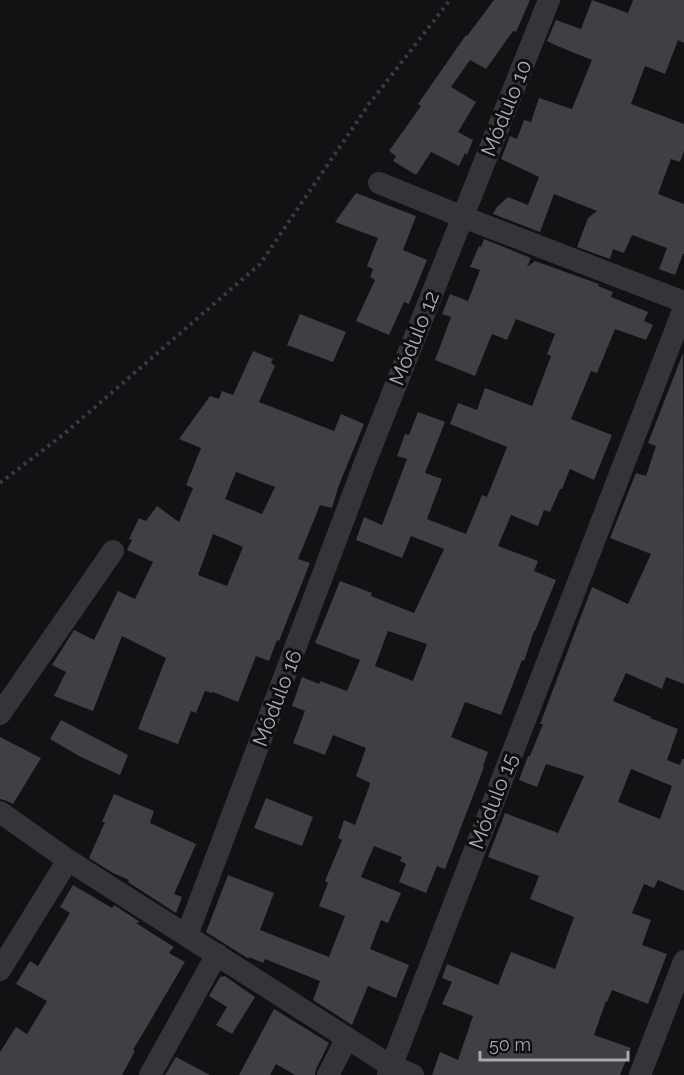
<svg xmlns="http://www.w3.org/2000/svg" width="684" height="1075" viewBox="0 0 684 1075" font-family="Raleway,sans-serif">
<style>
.building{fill:#3f3f44;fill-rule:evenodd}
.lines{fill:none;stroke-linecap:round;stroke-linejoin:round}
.path{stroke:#3a3b40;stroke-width:4;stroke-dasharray:3 4.5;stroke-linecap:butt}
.street{stroke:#343439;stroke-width:22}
.labels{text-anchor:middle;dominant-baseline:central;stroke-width:6;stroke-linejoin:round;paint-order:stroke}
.street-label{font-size:21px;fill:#a4a9b4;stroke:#0e0e0f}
</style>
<rect width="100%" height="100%" fill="#121214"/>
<path class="building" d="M494,0H530L516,32L513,31L486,69L470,60L451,87L476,102L458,132L473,140L467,155L465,153L459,166L431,152L416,175L393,161L396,156L389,151L421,106L418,104L466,35L467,36Z
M592,0L628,13L633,0H684V43L678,40L665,74L645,66L631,104L684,124V151L680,162L671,159L658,194L684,204V254H683L675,275L659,269L667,248L632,235L624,253L613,249L610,259L577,247L588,218L597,211L554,194L540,232L493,214L496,208L508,197L528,205L539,177L501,159L510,136L517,139L524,120L531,122L539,98L572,109L592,60L555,45L547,41L556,20L581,29Z
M356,193L416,216L403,250L427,260L409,304L404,302L389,335L356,321L375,280L370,277L373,269L367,266L378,238L335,222Z
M484,239L531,258L527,267L535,261L599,284L598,286L613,292L611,297L648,312L644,321L653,325L646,340L615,329L597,373L591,371L571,419L612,435L594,480L570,469L562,489H560L550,512L544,510L538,526L511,515L498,546L538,561L534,571L556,580L535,631H534L524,661L522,660L501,715L465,702L451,737L488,752L483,766L484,767L445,869L437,866L426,893L399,882L406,864L400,861L402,857L374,846L361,877L401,893L388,923L381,920L370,949L409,965L396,998L368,986L352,1025L313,1000L320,981L265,959L263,963L249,957V959L206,932L228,875L274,893L260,930L329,957L345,916L319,906L328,883L325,881L342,840L338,838L344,820L355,825L369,787L370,783L356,776L366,748L333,735L325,755L293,743L305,711L292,706L302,677L319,684L320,681L347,691L360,660L315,643L340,581L372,593L371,596L414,613L444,549L411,536L402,558L356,540L364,517L382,525L407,459L397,456L405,434L409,435L418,412L445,422L425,473L442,479L427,519L466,534L482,495L487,497L507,447L450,424L458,403L477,410L485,388L532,406L551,356L547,354L555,334L516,319L507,340L492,334L475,376L435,360L451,317L442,314L450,294L468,301L480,270L470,267L479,246L481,247ZM388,631L427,644L413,681L375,666Z
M300,314L346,332L333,362L287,345Z
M253,351L273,359L271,363L275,366L259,402L334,431L341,414L364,424L339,485L332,508L320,505L298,559L310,563L279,641L277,640L269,661L256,656L238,702L213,692L212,693L205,691L196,713L191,711L178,744L138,729L166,658L122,636L93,711L54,696L66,672L52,665L74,630L94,640L118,591L135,599L153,562L127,550L132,540L129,539L139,518L146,521L157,506L179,522L193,488L186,485L201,448L179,439L210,396L219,399L222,391L233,395ZM236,472L275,487L262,514L225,499ZM213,534L243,547L227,586L198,575Z
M683,353L684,684L666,677L662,689L626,673L613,701L651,717L650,718L678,729L667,760L680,765L682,759H684V891L658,880L654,888L644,884L632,913L651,920L642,945L667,954L648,1004L612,990L607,1002L606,1001L594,1035L631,1048L620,1075H432L440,1052L458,1060L473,1016L442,1004L452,982L442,978L447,964L498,985L511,952L555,969L574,917L530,899L539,876L488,857L505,813L558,833L584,776L546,764L537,787L519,780L528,756H530L543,724H540L592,587L628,604L651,554L610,538L636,473L646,476L656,446L648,443ZM631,769L672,786L660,819L618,802Z
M61,720L128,755L120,775L79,756L50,739Z
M0,737L41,758L13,804L7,801L0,799Z
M114,794L154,811L150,823L196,844L174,894L182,897L176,913L128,882L129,880L113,873L89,858L105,822H102Z
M266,798L313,817L302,846L254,828Z
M73,885L112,908L114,905L140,922L136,923L174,947L169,953L185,962L133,1050L135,1051L122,1075H0V1052L16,1027L27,1034L47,1001L16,984L30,961L38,966L70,913L60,907Z
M225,976L255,997L232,1034L216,1025L227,1007L209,996L220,977Z
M274,1009L329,1043L316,1069L315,1075H295L276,1064L270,1075H239Z
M176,1057L210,1075H165Z"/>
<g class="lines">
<path class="path" d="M0,483L64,434L260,264L369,104L450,0"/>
<path class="street" d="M379,183L463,217L684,302
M0,714L113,551
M0,812L68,860L391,1066L413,1075
M187,935L366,460L549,0
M0,970L68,860
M150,1075L217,954
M328,1075L347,1038
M388,1075L684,308
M640,1075L684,961"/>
</g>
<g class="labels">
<g class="street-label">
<text transform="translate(506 108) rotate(-68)">Módulo 10</text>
<text transform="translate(414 338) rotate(-68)">Módulo 12</text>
<text transform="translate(277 698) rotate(-69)">Módulo 16</text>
<text transform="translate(493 801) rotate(-69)">Módulo 15</text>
</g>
</g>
<path d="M480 1051v9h148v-9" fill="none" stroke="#a4a9b4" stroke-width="3"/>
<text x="489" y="1051" font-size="18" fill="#a4a9b4" stroke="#0e0e0f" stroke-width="4.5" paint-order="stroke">50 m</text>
</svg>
